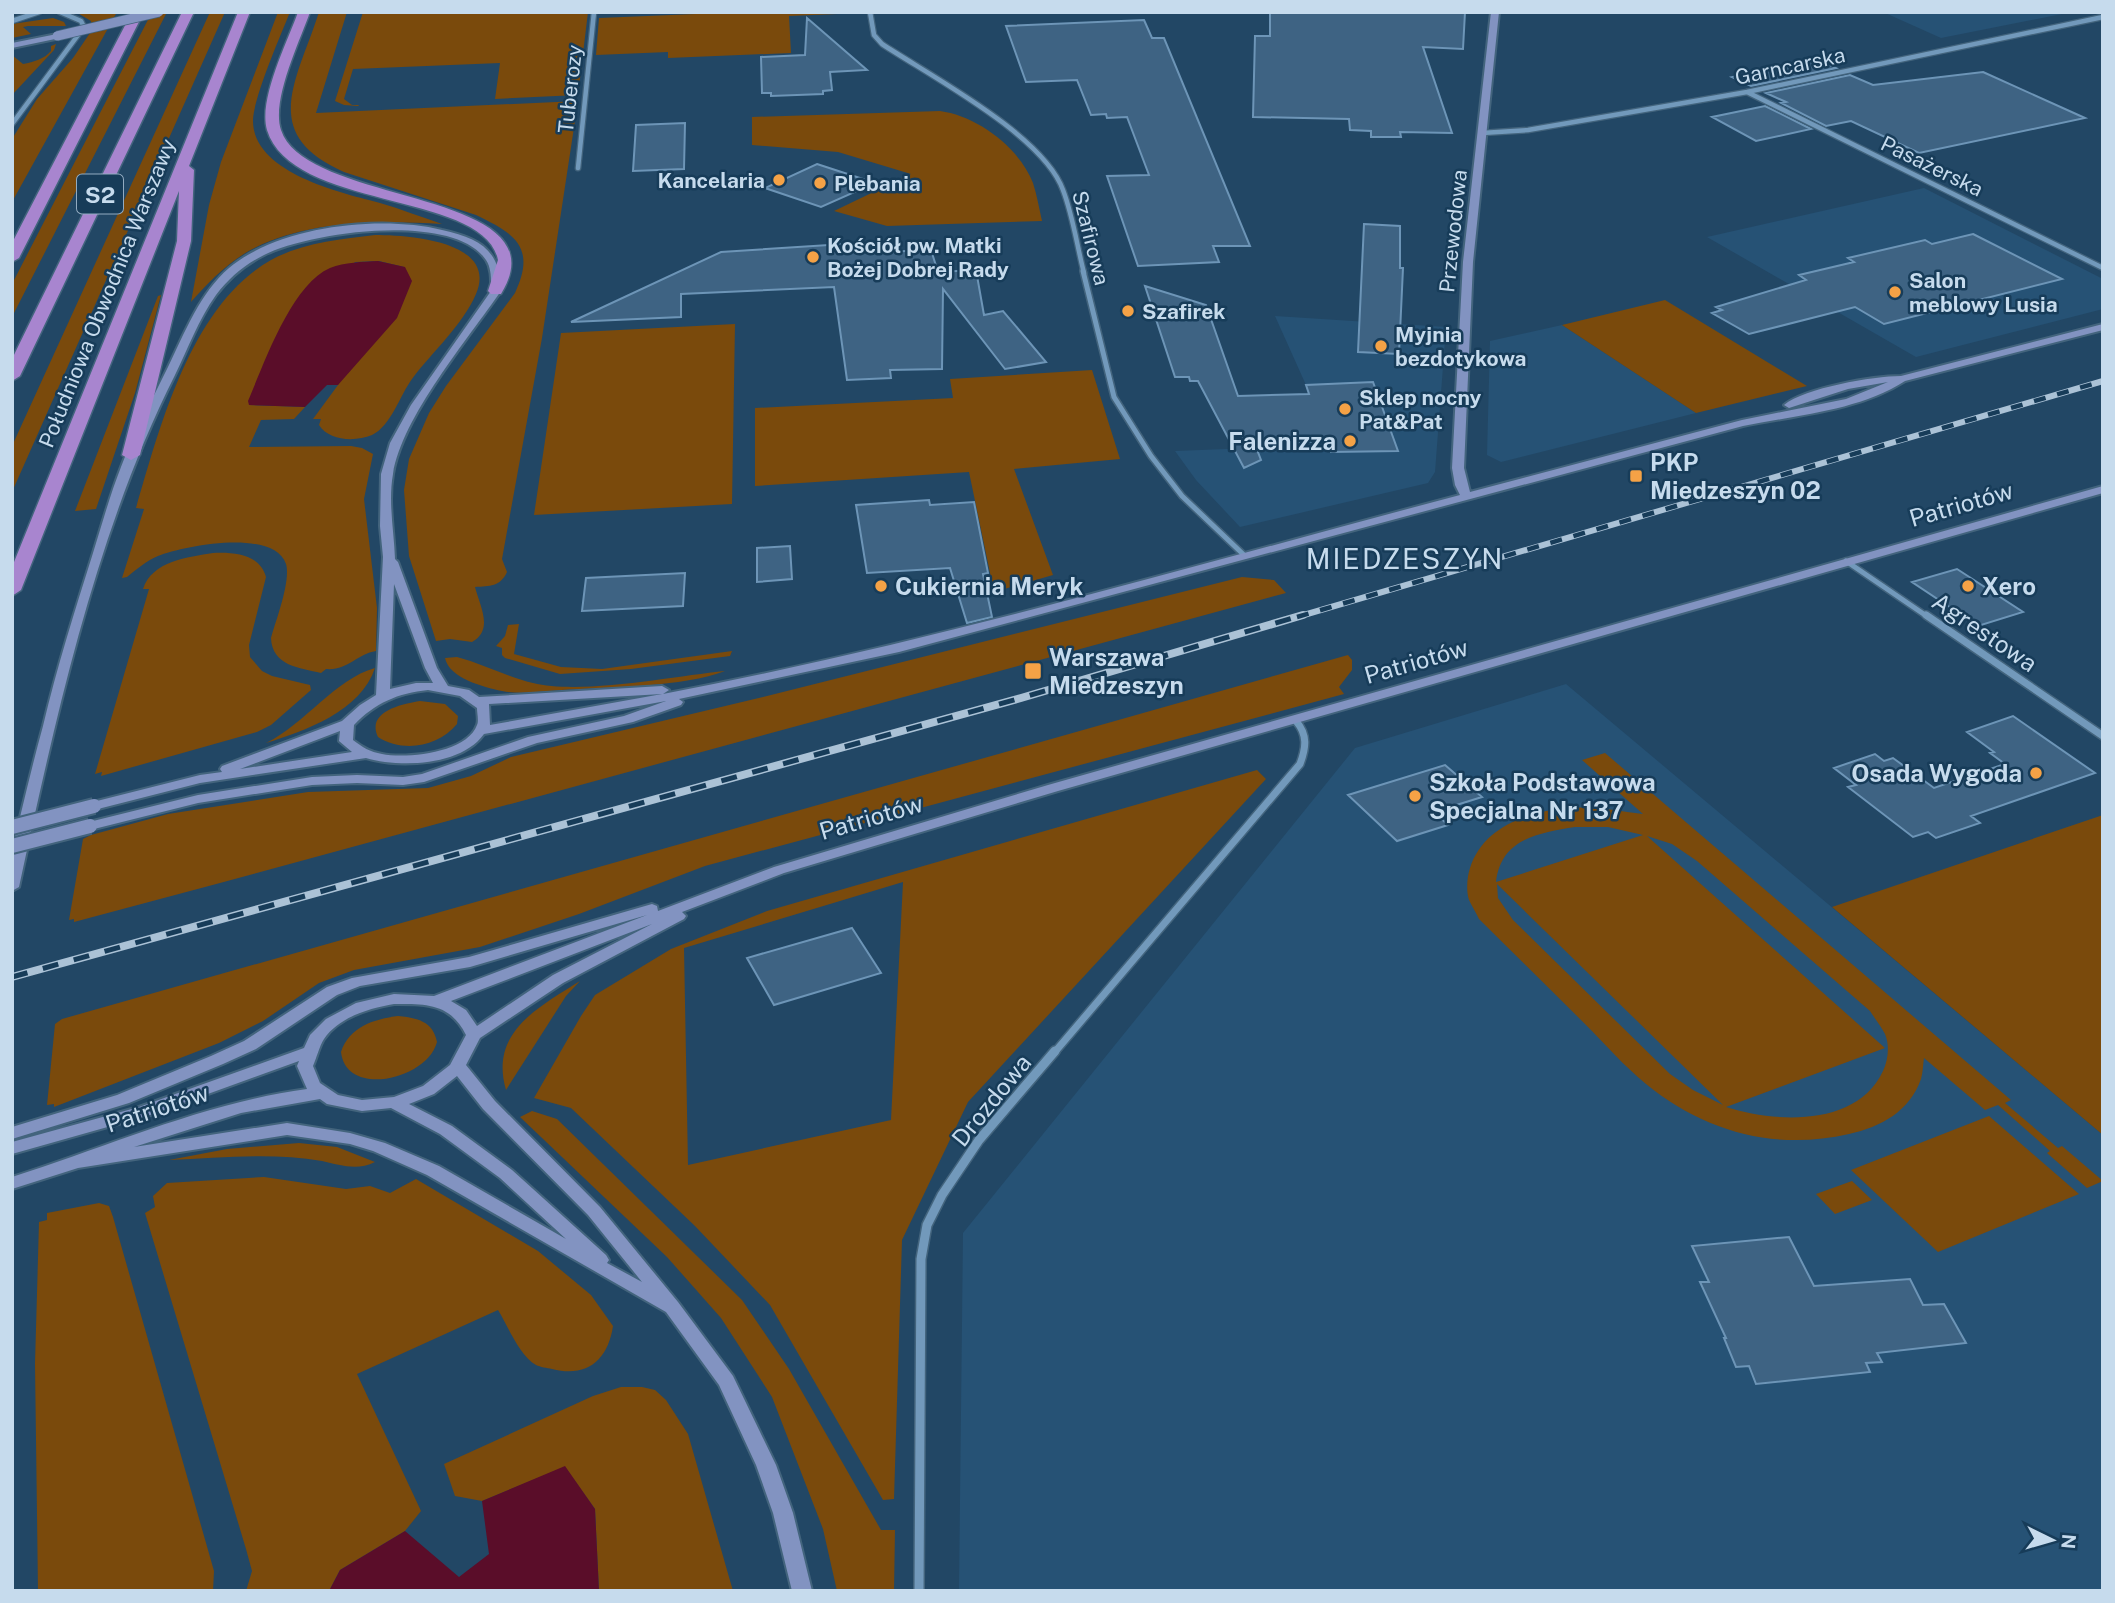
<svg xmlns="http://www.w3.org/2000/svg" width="2115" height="1603" viewBox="0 0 2115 1603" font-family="'Public Sans',sans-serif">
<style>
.built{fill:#265275}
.green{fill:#7a4a0c;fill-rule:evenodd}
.water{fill:#5a0d29}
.building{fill:#3e6383;stroke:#6d95b7;stroke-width:2}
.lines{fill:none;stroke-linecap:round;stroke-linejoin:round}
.street-far3-casing{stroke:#43647d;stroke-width:7}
.street-far2-casing{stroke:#43647d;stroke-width:8}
.street-far1-casing{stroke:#43647d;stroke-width:10}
.street-casing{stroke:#43647d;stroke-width:12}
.secondary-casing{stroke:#43647d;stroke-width:4}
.highway-casing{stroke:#43647d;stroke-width:3}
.street-far3{stroke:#7299bb;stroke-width:4.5}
.street-far2{stroke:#7299bb;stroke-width:5}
.street-far1{stroke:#7299bb;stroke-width:7}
.street{stroke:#7299bb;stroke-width:9}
.secondary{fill:#8293c1;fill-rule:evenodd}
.highway{fill:#a885cf;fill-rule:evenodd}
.rail-far1-casing{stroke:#abc2d6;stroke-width:6}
.rail-casing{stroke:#abc2d6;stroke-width:8}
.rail-far1{stroke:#173c59;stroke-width:4.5;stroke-dasharray:12;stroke-linecap:butt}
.rail{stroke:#173c59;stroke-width:5;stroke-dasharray:16;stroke-linecap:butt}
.secondary-bridge-far1-casing{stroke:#43647d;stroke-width:11;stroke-linecap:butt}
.secondary-bridge-casing{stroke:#43647d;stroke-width:18;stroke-linecap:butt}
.secondary-bridge-far1{stroke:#8293c1;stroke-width:9}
.secondary-bridge{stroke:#8293c1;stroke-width:14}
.poi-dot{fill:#f5a246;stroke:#173c59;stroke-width:2.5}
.labels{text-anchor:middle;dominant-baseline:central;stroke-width:5;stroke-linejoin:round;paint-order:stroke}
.far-street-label{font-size:21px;fill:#c6dbed;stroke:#173c59}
.far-poi-label{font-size:21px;font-weight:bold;fill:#c6dbed;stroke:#173c59;text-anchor:start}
.shield{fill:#173c59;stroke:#92abc1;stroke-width:2}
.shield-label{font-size:23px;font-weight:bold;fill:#c6dbed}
.poi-label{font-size:24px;font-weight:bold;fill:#c6dbed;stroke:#173c59;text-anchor:start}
.street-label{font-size:24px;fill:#c6dbed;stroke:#173c59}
.quarter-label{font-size:28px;letter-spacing:2px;fill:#c6dbed;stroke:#173c59}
</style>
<rect width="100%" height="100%" fill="#224765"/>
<path class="built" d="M1883,12H2072L1941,38Z
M1924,188L2103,279V309L1916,357L1707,237Z
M1275,316L1446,327L1435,472L1428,483L1240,527L1196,480L1175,451L1327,445L1306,385Z
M1562,325L1696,413L1501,462L1487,455L1490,341Z
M1566,684L2103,1135V1591H959L963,1233L1355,748Z"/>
<path class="green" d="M76,12H117L12,202V139L37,99L73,58L92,30L91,21Z
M152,12H167L12,317V284Z
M210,12H225L12,492V446Z
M278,12H290C280,37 254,96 253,120C252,173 342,193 380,203C401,209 421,217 442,224C379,220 303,220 247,252C224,266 208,283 191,302L209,205L221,162Z
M319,12H347L316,113L578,101L542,338L502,559L507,572C500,587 490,586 475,587C480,606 494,630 472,642L450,639L436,641L409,556L404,490L409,459L429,413L446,386L515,293C536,248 516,234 476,215L344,172C258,134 297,81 319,12Z
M363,12H588L578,95L495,99L500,63L353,69L344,99L352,105H359L358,106L344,105L335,101Z
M744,12H836L837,14L789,16L791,53L668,58V52L596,55L599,18Z
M53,18L64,22L66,26H28L23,27L31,34L12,38V24Z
M56,44L54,50L12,95V55L23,64C34,62 44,59 51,51V46Z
M940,111C977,116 1019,147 1033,183C1037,195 1039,208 1042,221L887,226L834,211L911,174L838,152L752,145V117Z
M375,235C405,235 499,240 476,294C462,326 433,351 412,379C400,395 391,426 372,435C355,442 329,441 319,425L321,419H313L338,385L404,267L379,261L355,262L249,405L305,407L294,419L261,420L249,447L351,446L362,448L373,454L364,499L377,608L376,651C357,654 347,671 326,669L321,673C300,668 272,666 271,638C276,620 291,581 286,564C274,528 183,546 158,556C146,561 137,569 127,577L122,578L144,509L136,508C160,426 191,305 271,260C302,243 340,239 375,235Z
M161,295L135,393L96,509L75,511L158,296Z
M1665,300L1807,386L1696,413L1562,325Z
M735,324L732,504L534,515L561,333Z
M1092,370L1120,459L1014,469L1053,575L994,592L969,472L755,486V408L953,398L950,379Z
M213,553C234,552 260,554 266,577L249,645L250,657L262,671L272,676L310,685L311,690L271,725L257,732L101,776L102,772L95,774L149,589H143C152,561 188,557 213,553Z
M1242,577L1274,580L1286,593L220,883L74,922V919L69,920L83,839L91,835L168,814L308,792L428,788L471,776L511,757L763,697Z
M519,624L514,654L561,667L602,669L732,651L730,656L631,669L560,674L505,658L502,655V648L496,646L505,636L508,625Z
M1348,655L1352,660V670L1339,687L1344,694L705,866L579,914L480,947L354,970L319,983L263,1021L219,1043L54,1107V1104L47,1105L55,1024L62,1019Z
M457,657C483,664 508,677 533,683C581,695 674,676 725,671C685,687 606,687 561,690C542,691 521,695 502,691C483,687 449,678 445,658Z
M375,668C361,711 305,731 266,743C305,724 335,679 375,668Z
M420,701L445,704L458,716L457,724C438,747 403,753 378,737C366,712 401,704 420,701Z
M1605,753L2011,1100L2005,1103L2058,1148L2062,1146L2103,1181L2087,1188L2047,1153L2050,1151L1998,1105L1985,1110L1924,1058C1923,1064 1923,1072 1921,1079C1910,1111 1881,1127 1849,1134C1775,1151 1705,1132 1646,1084C1624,1066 1605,1044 1585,1024C1550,989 1514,954 1479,919C1476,913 1472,906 1469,900C1466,891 1467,877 1470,868C1483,827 1528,811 1569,808C1594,806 1618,811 1643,814L1582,760ZM1575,827H1608L1643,835L1496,882C1501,839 1538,833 1575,827ZM1647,836L1672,844L1697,861L1870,1011C1875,1019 1881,1026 1885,1034C1890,1046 1888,1060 1883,1071C1857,1127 1776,1123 1726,1107L1885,1048ZM1497,884L1723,1105L1693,1090L1670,1074L1513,920L1498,898Z
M1257,770L1266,779L968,1102L902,1240L894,1499L883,1500L770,1305L695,1226L571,1108L534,1098L581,1016L595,995L671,949L767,911ZM903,882L891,1120L688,1165L684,948Z
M2103,815V1135L1832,907Z
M580,981L566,996L506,1090C489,1032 539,1007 580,981Z
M398,1016C417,1018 433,1021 437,1042C427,1080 346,1098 341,1052C349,1027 374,1019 398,1016Z
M532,1111L557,1119L742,1300L789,1369L881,1530H895L894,1591H837L823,1529L772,1397L721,1318L667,1257L520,1117Z
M1989,1116L2079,1194L1938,1252L1851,1170Z
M299,1143L337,1147L375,1162C357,1171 340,1165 322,1161C271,1152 220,1158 169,1160L227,1149Z
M264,1177L346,1189L370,1186L390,1193L416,1179L538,1251L591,1295L613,1326C608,1360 587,1378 552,1369C547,1368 540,1367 536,1365C519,1355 508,1326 498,1310L357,1374L421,1511L405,1531L340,1570L329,1591H246L252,1571L246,1549L145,1213L155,1207L153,1196L167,1183Z
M1852,1181L1872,1200L1835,1214L1816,1194Z
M99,1203L109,1206L113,1217L214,1571L213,1591H38L35,1364L39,1222L47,1220V1213Z
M621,1387H642L655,1390L666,1400L688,1434L733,1591H599L595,1509L565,1467L482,1501L455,1496L444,1464L593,1396Z"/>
<path class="water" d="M378,261L405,267L412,281L397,318L338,385H327L305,407L249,405L248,401C264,364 291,285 330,268C345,262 362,262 378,261Z
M565,1466L595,1509L599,1591H329L340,1570L405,1531L459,1577L489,1554L482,1501Z"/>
<path class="building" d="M1270,12H1465L1463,49L1423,47L1452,133L1400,132L1401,137H1371V131L1350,130L1349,119L1253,117L1255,36H1270Z
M807,18L867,70L830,72L832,90L823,91V94L771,96V93H762L761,57L805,55Z
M1144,20L1152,38H1164L1250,246H1213L1219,262L1138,266L1107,176L1149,175L1127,117L1107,118L1106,114L1091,115L1077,80L1026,82L1006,26Z
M1818,59L1836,68L1751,86L1732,77Z
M1983,72L2085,118L1919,153L1851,121L1826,126L1781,103L1786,102L1766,93L1850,75L1873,85Z
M1765,106L1811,129L1756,141L1712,117Z
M685,123L684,169L633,171L636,125Z
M817,164L875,183L821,207L765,188Z
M1364,224L1400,226V268H1403L1399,354L1358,352Z
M1973,234L2062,279L1884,324L1855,307L1749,334L1712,313L1722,310L1716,307L1806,280L1799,275L1854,262L1848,258L1925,240L1932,244Z
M860,243L861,247L882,246L883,252L931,250L938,272L976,270L984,315L1003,311L1046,362L1005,369L943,289L942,369L890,370L891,378L847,380L834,287L681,294V317L571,322L721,252Z
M1145,286L1206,305L1238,396L1309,394L1306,385L1373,382L1398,451L1331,452L1327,440L1256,447L1261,460L1244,468L1198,381H1190L1189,377H1175Z
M929,500L930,505L974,502L988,573L983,574L992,617L967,623L950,568L867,573L856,505Z
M790,546L792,579L757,582V548Z
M1957,569L2023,612L1978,626L1912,582Z
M685,573L683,606L582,611L586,578Z
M2013,716L2095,773L1971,816L1980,823L1936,838L1928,832L1913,837L1848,787L1856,785L1834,768L1875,754L1884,761L1893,758L1934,788L2005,764L1990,753L1994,752L1967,732Z
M1445,765L1482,797L1434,812L1448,825L1397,841L1348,795Z
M852,928L881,973L774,1005L747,958Z
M1789,1237L1814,1286L1910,1279L1923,1305L1944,1304L1966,1343L1877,1353L1882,1362L1866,1363L1870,1372L1756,1384L1749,1366L1736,1367L1724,1338H1726L1700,1282H1709L1692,1246Z"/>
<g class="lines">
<defs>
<path id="street-far3" d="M870,12L874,35L882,44C932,77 1043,135 1063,190C1073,216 1077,246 1084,273
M12,21L39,12
M1747,92L2103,268
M12,124L84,27L81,21L60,12
M1482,133L1528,130L1747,92L2103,17
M578,168L594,12"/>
<path id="street-far2" d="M1083,271L1114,397L1151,456L1182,496L1245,556
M1846,561L1928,617"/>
<path id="street-far1" d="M1926,615L2103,736
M1054,1053L1300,764C1306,748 1308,735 1296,721"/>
<path id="street" d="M919,1591L921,1259L927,1225L942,1195L979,1140L1055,1051"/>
<path id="secondary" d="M1491,12H1499L1473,262L1464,468L1470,492L1742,420L1846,399L1888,382L1848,389L1789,408L1784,405C1805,388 1873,376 1901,376L2103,324V330L1905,381C1858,411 1797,415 1743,426L899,652L679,699L683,702L681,705L633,722L537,743L424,782L403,785L357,783L312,785L198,803L90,830L85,829L83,826L85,823L198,795L312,777L357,775L403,777L422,774L528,737L624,716L666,701L484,734C461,766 400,768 366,758L200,783L94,810L89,809L87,806L89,803L200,775L222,772L220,769L222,766L342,721L360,705L376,695L383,557L380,526L381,474L390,443L411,405L491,291C491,281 492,269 486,260C454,211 308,232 264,255C244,265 229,278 216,295C198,320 188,349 175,375C96,532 56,716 19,887L12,891C12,879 11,867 12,854C13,841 18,826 21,813C28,784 35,755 43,726C57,667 75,610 93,553C102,524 110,495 121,467C134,432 152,400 168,367C185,332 200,293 229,268C279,226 380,215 442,230C479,238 501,250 501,291C468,339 402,417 393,474C388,502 394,531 395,559L398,562L437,668L448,686L469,690L479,697L662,686L669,690L663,694C932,643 1195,565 1460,495L1455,485L1452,468L1463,262ZM394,584L425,668L433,683H416L390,689ZM428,690L460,696L477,708C477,713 479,721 477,725C467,753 406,759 382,754C370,752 362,747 353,740L354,725C375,703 398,693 428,690ZM662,694L490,725L489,704ZM340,731L339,741L352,752L240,769Z
M57,34L61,36L60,38L12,48V43Z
M2103,486V493L1058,791L784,873L682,912L686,916L684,919L563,983L480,1038L466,1065L495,1101L600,1207L678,1302L733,1376L776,1465L793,1513L812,1591H792L773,1513L756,1465L719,1385L666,1312L427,1175L373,1151L350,1144L287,1135L78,1168L12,1189V1177C110,1146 204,1103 307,1089L297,1066L299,1061L150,1115L12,1154V1142L139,1107L304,1048L310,1035L326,1019L356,1003L394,994L434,996L647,915L470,967L360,986L337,995L256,1049L223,1064L129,1103L12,1139V1127L117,1095L211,1056L244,1041L327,987L352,978L469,957L652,904L657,906L658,911L774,867L1048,785ZM652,924L553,975L477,1026L466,1010L451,1001ZM394,1004C426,1004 450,1003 466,1035L450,1065L423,1086L394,1097L362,1100L338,1095L320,1083L313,1066C317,1057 319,1047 324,1039C339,1017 370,1008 394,1004ZM457,1076L483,1109L588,1215L642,1282L607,1263L609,1260L606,1255L512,1170L452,1126L409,1104L434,1094ZM320,1099L327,1104L362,1111L391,1108L440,1134L500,1178L566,1239L439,1166L385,1143L350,1133L287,1123L134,1147L241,1113Z"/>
<path id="highway" d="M132,12H144L19,258L12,262V243Z
M182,12H194L20,376L12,381V359Z
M238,12H250L189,166L194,170L191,241L140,455L131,460L122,455L177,241L179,191L21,590L12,596V567Z
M298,12H310C300,41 271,100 281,130C306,207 566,188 501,294H491L488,291L498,260C485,191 292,211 267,130C258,99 288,41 298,12Z"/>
</defs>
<use href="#street-far3" class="street-far3-casing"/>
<use href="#street-far2" class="street-far2-casing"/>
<use href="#street-far1" class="street-far1-casing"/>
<use href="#street" class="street-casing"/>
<use href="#secondary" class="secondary-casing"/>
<use href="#highway" class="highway-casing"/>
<use href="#street-far3" class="street-far3"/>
<use href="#street-far2" class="street-far2"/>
<use href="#street-far1" class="street-far1"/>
<use href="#street" class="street"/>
<use href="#secondary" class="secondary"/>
<use href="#highway" class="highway"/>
<defs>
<path id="rail-far1" d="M1297,617L2103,381"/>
<path id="rail" d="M12,977L1021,698L1303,615"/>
</defs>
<use href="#rail-far1" class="rail-far1-casing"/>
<use href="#rail" class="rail-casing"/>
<use href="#rail-far1" class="rail-far1"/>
<use href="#rail" class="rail"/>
<defs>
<path id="secondary-bridge-far1" d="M57,36L159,12"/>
<path id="secondary-bridge" d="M12,827L94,806
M12,846L90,826"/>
</defs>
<use href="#secondary-bridge-far1" class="secondary-bridge-far1-casing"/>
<use href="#secondary-bridge" class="secondary-bridge-casing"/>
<use href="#secondary-bridge-far1" class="secondary-bridge-far1"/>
<use href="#secondary-bridge" class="secondary-bridge"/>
</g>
<g class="poi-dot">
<circle cx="779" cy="180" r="7"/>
<circle cx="820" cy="183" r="7"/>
<circle cx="813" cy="257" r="7"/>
<circle cx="1895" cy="292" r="7"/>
<circle cx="1128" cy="311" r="7"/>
<circle cx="1381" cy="346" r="7"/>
<circle cx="1345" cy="409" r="7"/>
<circle cx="1350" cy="441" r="7"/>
<rect x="1629" y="469" width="14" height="14" rx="3.5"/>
<circle cx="881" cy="586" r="7"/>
<circle cx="1968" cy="586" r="7"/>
<rect x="1024" y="662" width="18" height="18" rx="3.5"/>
<circle cx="2036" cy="773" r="7"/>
<circle cx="1415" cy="796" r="7"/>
</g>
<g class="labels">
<g class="far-street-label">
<text transform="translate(1790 66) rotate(-12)">Garncarska</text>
<text transform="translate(570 89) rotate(-84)">Tuberozy</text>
<text transform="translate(1932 166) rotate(26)">Pasażerska</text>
<text transform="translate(1453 231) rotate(-84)">Przewodowa</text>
<text transform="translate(1091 238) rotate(76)">Szafirowa</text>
<text transform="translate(107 293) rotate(-68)">Południowa Obwodnica Warszawy</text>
</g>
<g class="far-poi-label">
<text x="765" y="180" text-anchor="end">Kancelaria</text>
<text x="834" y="183">Plebania</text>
<text x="827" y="245">Kościół pw. Matki<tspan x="827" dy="24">Bożej Dobrej Rady</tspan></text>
<text x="1909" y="280">Salon<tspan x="1909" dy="24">meblowy Lusia</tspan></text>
<text x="1142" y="311">Szafirek</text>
<text x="1395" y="334">Myjnia<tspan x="1395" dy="24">bezdotykowa</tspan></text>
<text x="1359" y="397">Sklep nocny<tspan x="1359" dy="24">Pat&amp;Pat</tspan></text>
</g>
<rect class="shield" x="77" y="174.5" width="46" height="39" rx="5"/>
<g class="shield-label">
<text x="100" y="194">S2</text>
</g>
<g class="poi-label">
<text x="1336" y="441" text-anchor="end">Falenizza</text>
<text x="1650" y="462">PKP<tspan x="1650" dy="28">Miedzeszyn 02</tspan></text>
<text x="895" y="586">Cukiernia Meryk</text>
<text x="1982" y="586">Xero</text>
<text x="1049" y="657">Warszawa<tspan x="1049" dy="28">Miedzeszyn</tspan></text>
<text x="2022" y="773" text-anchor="end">Osada Wygoda</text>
<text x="1429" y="782">Szkoła Podstawowa<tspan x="1429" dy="28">Specjalna Nr 137</tspan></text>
</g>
<g class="street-label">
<text transform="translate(1961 504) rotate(-16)">Patriotów</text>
<text transform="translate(1985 632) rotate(34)">Agrestowa</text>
<text transform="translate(1416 661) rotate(-16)">Patriotów</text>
<text transform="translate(871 817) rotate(-16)">Patriotów</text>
<text transform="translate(991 1100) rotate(-51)">Drozdowa</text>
<text transform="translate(157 1108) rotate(-18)">Patriotów</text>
</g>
<g class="quarter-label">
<text x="1405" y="558">MIEDZESZYN</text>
</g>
</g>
<rect width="2115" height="1603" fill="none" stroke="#c6dbed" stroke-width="28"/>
<g transform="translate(2052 1540) rotate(95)" stroke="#173c59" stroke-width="5" paint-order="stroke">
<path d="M0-5L12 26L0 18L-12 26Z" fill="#c6dbed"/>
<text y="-10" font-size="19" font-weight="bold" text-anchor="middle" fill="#c6dbed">N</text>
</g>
</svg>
